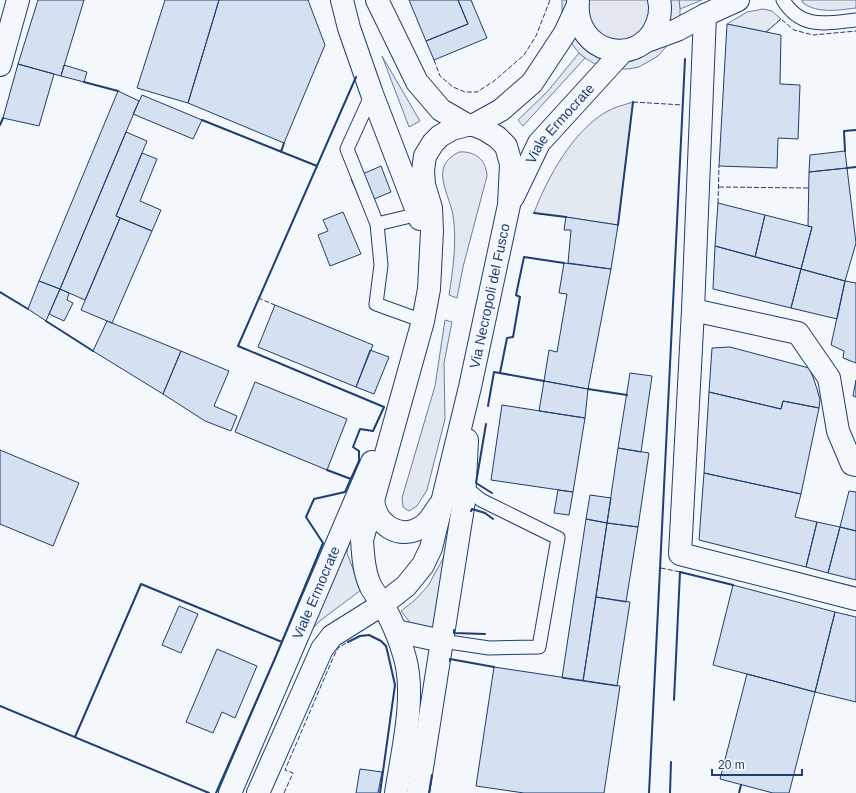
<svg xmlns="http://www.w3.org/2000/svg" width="856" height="793" viewBox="0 0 856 793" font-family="Helvetica,sans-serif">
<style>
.green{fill:#e3e9f0;stroke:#687fa3}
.parking{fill:#e3e8f0;stroke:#687fa3}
.building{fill:#d5e0f0;stroke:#1d3f73}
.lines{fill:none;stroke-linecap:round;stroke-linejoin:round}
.service-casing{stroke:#1d3f73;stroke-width:15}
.minor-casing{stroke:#1d3f73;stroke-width:24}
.primary-casing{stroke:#1d3f73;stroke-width:24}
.service{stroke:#f4f7fb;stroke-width:13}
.minor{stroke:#f4f7fb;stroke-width:22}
.primary{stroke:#f4f7fb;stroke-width:22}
.fence{stroke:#1d3f73;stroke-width:1;stroke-dasharray:5 2;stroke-linecap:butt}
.wall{stroke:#1d3f73;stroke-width:2}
.labels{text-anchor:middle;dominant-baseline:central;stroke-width:3;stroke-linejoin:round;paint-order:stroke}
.street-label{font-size:14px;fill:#1d3f73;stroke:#f4f7fb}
</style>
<rect width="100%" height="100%" fill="#f4f7fb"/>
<path class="green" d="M679,0H702L680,9Z
M802,0H856V8C838,10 819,14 803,3Z
M763,9L772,11L781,19L766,32L727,24L747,12Z
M579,53L585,58L523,126L518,120L547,92Z
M382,56L420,121L409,127Z
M633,102L618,225L566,217L534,213C547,178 573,131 606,112C614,107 624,105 633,102Z
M459,152C475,151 486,159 487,176L463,267L457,298L449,295C453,269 457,242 453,215C451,203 440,181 443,170C445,161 451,156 459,152Z
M445,320L452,322L444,363L445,419L427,490L417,506L409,511L403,507L402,498L435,386Z
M350,535L347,553L361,590L321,620L305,636Z
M446,553L433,630L412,625L401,611L415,600L428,586Z"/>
<path class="parking" d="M562,0H679L680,9V19L672,40L658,56L639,67L628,69H617L606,68L595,64L585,58L579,53L569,40L562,19Z"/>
<path class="building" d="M38,0H84L61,76L18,64Z
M165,0H219L188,103L137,88Z
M219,0H308L325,45L284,143L188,103Z
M409,0H458L468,24L426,41Z
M458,0H471L487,38L434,60L426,41L468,24Z
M727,24L781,35L780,84L800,85L798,139L778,138L777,168L719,166Z
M18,64L54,74L39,126L3,118Z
M64,65L87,72L84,82L61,76Z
M118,91L139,101L60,289L39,281Z
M142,95L202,120L193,139L133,114Z
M126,132L147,141L116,216L120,218L85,300L60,289Z
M845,151L847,168L809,172L810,155Z
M142,153L157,159L140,201L161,210L152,231L116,216Z
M381,166L391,192L362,204L351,179Z
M847,168L856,243L845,281L801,269L812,227L808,226L809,172Z
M718,203L765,215L755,257L715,246Z
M343,212L361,254L330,266L318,235L328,231L323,220Z
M765,215L812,227L801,269L755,257Z
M566,217L618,225L611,269L568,263L571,230H564Z
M120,218L152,231L112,323L81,310Z
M715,246L801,269L791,308L713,289Z
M564,263L611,269L588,389L544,381L549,350L557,352L567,294L559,293Z
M801,269L845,281L837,319L791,308Z
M39,281L60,289L46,321L28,309Z
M845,281L856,283V363L843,358L844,351L831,345Z
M60,289L69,293L67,300L73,303L64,321L49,314Z
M275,305L373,345L356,387L258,347Z
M107,321L181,351L163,394L93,351Z
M730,347L809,368L813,377L817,389L820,400L819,408L783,401L781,409L709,392L712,348Z
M370,350L389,357L374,394L356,387Z
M181,351L229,371L214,406L237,416L231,431L205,421L163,394Z
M630,373L652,376L641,452L618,448Z
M856,380V397L853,396Z
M544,381L588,389L585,418L539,411Z
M255,382L347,419L327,470L235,432Z
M709,392L781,409L783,401L819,408L801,494L704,473Z
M502,405L585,418L573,492L491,480Z
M618,448L649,453L638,527L607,523Z
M0,450L79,483L53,546L0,524Z
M704,473L801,494L795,517L817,522L806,567L699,540Z
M558,490L573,492L569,515L554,513Z
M849,491L856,492V531L840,527Z
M590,495L611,498L607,523L586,519Z
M586,519L607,523L583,681L562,678Z
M817,522L840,527L828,573L806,567Z
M607,523L638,527L626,602L596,597Z
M840,527L856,531V580L828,573Z
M733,585L835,612L815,692L713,665Z
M596,597L630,602L617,686L583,681Z
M179,606L198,614L181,653L162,645Z
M835,612L856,617V702L815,692Z
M217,649L257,666L235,718L222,712L213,733L186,722Z
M494,667L620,686L604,793H524L476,786Z
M747,674L815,692L789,793H773L720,779Z
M360,769L382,772L378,793H356Z"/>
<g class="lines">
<defs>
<path id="service" d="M783,0C801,30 826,23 856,20
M372,94L347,149L377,224L419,214
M377,224L381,265L376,304L423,321
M442,641L489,648L539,647L558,538L481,500L464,486"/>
<path id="minor" d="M705,15L693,310L680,554L856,599
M0,65L18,0
M693,310L798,333L829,378L838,431L852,464L856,465
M396,631L442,641"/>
<g id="primary">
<path d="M342,0L349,28L372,94L420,219"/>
<path d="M377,0L417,82L441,110L467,125"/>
<path d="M578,2C573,53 639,70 657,24C660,16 661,8 659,0"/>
<path d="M644,42L677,30L705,15L738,0"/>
<path d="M474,125L501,110L532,83L565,33L577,7"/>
<path id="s1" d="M513,197L539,143L623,51"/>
<path d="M373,498C374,524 400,542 423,526C430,521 434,513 439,506"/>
<path id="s2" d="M230,793L372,462"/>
<path id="s3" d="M258,793L322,649L332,636L383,604L406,586L423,565L431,548L470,387L509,205L511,164L506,146L497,137L484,129L474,125H467L452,129L440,136L433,143L425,156L423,170L424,185L431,208L432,231L429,289L423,321L362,540C363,555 364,573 371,587C374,593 379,598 383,605C392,621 400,639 405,658C416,697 402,753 396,793"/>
<path d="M418,793L464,501L467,440"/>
</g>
</defs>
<use href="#service" class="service-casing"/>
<use href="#minor" class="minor-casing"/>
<use href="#primary" class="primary-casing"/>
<use href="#service" class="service"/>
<use href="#minor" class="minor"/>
<use href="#primary" class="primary"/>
<path class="fence" d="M766,32L781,19L794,30L813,35L856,31
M434,60L440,76L453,87L465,92H477L494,81L524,55L536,36L550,0
M633,102L683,105
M719,187L809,188
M718,203L719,166
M258,298L275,305
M661,568L680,572
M284,793L293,773L285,770L333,658L338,648L348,642"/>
<path class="wall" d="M84,82L118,91
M202,120L317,166
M0,125L3,118
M845,151L844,131L856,130
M281,152L284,143
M847,168L856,167
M534,213L566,217
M618,225L633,102
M0,292L28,309
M46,321L93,351
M500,373L507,338L513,337L520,297L516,295L524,257L564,263
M588,389L627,395
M488,406L494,372L544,381
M486,424L476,483L492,493
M327,470L351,479
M471,511L472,509L485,513L493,519
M454,630V633L485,634
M348,642L360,636L369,635L381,641L386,646L388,654L395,685L380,793
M450,661V659L494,667
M674,700L680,572L733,585
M0,706L209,793
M75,737L141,584L282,642
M216,793L276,656L323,543L306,517L314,499L345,492L359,461V451L353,447L360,429L373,431L384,407L238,346L356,77
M429,793L432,775
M649,793L685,59
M670,793L671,762
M739,793L741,785"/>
</g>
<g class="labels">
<g class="street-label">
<text stroke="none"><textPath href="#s1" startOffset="88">Viale Ermocrate</textPath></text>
<text stroke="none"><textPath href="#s3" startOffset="568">Via Necropoli del Fusco</textPath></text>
<text stroke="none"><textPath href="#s2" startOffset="218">Viale Ermocrate</textPath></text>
</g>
</g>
<path d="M712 769v6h90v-6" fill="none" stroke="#1d3f73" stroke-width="2"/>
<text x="718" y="769" font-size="12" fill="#1d3f73" stroke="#f4f7fb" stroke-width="3" paint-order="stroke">20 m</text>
</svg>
